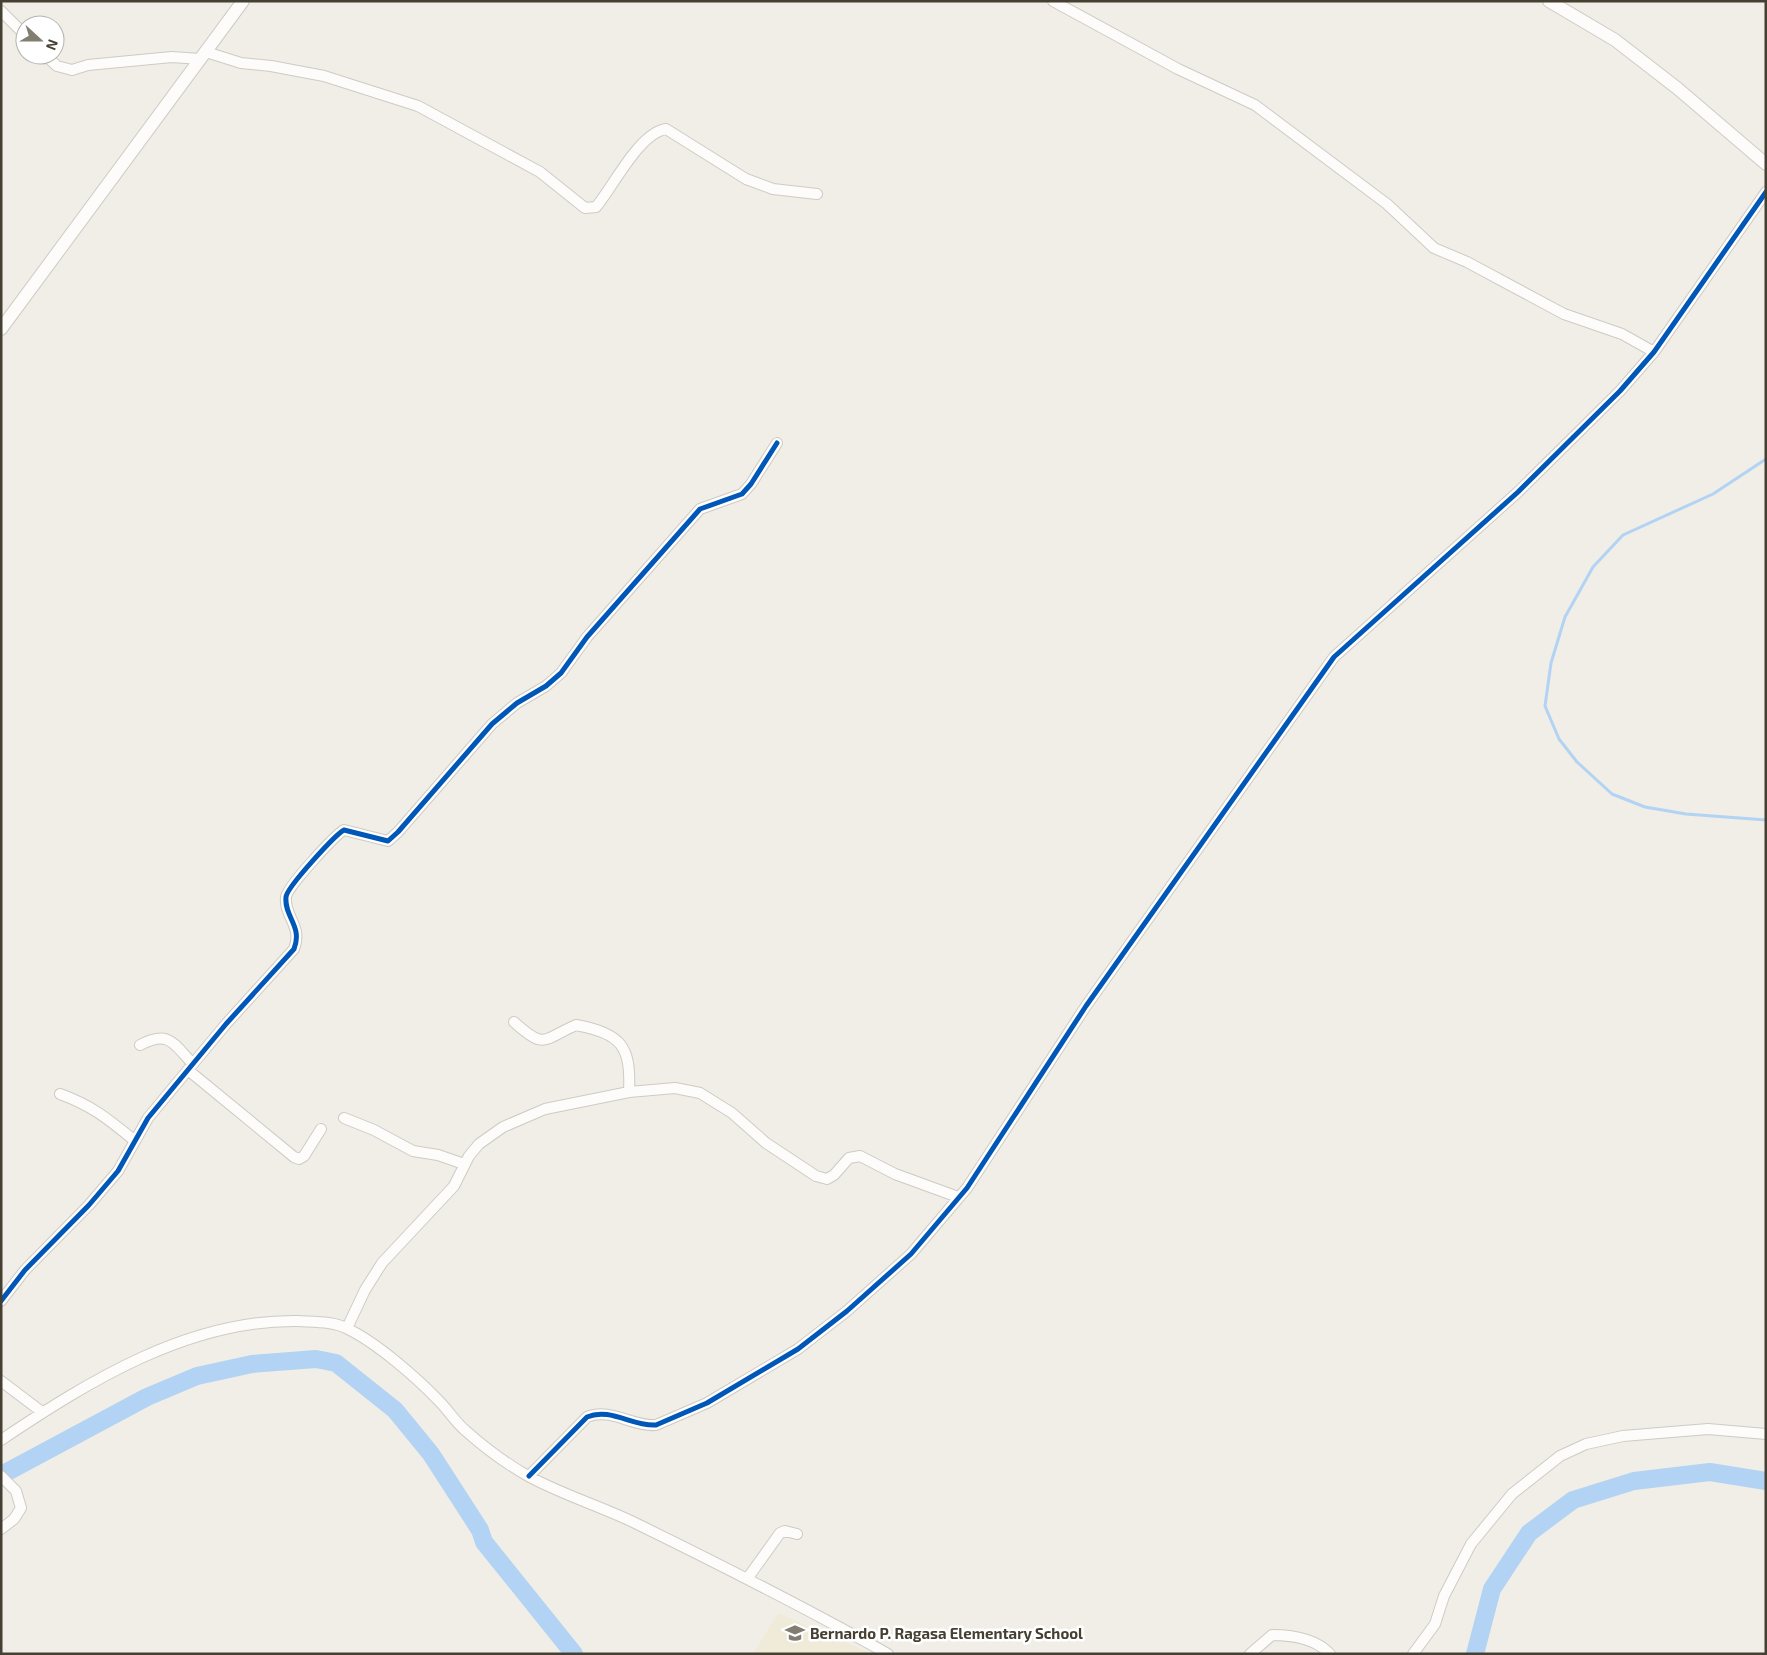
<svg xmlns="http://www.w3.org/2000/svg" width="1767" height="1655" viewBox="0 0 1767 1655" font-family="'Exo 2',sans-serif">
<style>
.education{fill:#efebd8}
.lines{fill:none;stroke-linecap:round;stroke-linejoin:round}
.stream{stroke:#b2d3f3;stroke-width:3}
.river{stroke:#b2d3f3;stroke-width:18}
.minor-casing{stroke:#cecbc4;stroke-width:12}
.tertiary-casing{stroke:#cecbc4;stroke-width:14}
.minor{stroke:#fdfcfb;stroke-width:10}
.tertiary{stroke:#fdfcfb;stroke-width:12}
.cycleway-casing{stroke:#fff;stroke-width:8}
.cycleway{stroke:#0057b8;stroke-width:5}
.labels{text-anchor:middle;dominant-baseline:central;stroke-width:5;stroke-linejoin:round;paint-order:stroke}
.poi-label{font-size:15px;font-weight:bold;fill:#464032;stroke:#fff;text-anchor:start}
</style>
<rect width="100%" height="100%" fill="#f0eee7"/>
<path class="education" d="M778,1613L872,1654H753Z"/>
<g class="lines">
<path class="stream" d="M1766,459L1713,494L1623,535L1593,567L1565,617L1551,663L1545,706L1559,739L1577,762L1612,794L1645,807L1686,814L1766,820"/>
<path class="river" d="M7,1472L147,1397L197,1376L252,1364L316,1359L336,1363L395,1410L431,1454L480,1530L484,1542L574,1654
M1475,1654L1492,1589L1529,1533L1573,1500L1634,1481L1710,1472L1766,1481"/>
<defs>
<path id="minor" d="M1053,1L1178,69L1255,105L1387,204L1434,248L1467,262L1564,314L1622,334L1654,352
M1,11L25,35
M206,52L241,63L271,66L324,76L418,106L540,172L585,208L596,207C613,187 639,133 666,129L746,179L773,189L817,194
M45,55L57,66L72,70L88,65L172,57L200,59
M140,1045C169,1030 173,1043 192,1063
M188,1070L294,1157L299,1159L304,1156L321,1129
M629,1092L675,1088L700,1093L732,1113L766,1143L816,1176L827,1179L834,1175L849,1158L860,1156L895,1174L958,1197
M60,1094C93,1106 108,1119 135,1141
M344,1118L374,1130L413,1151L438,1155L464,1164
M1,1301L25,1270L89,1205L118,1171L148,1118L226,1024L294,949C303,926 284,917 286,897C287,887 335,835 344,830L388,841L398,832L492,724L517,703L546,686L561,673L587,637L700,509L742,494L751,484L777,443
M347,1328L365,1290L382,1263L454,1186L469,1156L479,1144L503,1127L545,1109L629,1092C631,1046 622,1034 576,1025C542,1040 545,1050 514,1022
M1,1381L42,1412
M1,1440C89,1381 189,1319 298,1321C314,1322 334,1321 348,1329C377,1343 417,1378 439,1401C449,1411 456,1423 466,1431C485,1448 507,1464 528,1476C561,1494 597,1505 631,1521C717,1563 804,1607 888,1654
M1,1476L16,1491L21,1508L14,1519L1,1529
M529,1476L587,1417C610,1407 633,1427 656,1425L707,1403L798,1349L847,1311L911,1254L967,1188L1086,1006L1334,657L1518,492L1620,391L1654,352L1766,192
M747,1579L780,1533L785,1531L797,1534
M1250,1654L1272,1635C1292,1635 1316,1639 1330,1654
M1413,1654L1435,1624L1444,1596L1471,1544L1512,1494L1560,1456L1586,1444L1623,1436L1708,1429L1766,1434"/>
<path id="tertiary" d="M1549,1L1615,40L1677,88L1766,164
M1,329L243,1"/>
</defs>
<use href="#minor" class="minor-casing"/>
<use href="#tertiary" class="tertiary-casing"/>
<use href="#minor" class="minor"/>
<use href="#tertiary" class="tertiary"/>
<defs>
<path id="cycleway" d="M1,1301L25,1270L89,1205L118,1171L148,1118L226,1024L294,949C303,926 284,917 286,897C287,887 335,835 344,830L388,841L398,832L492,724L517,703L546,686L561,673L587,637L700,509L742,494L751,484L777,443
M529,1476L587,1417C610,1407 633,1427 656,1425L707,1403L798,1349L847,1311L911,1254L967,1188L1086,1006L1334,657L1518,492L1620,391L1654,352L1766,192"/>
</defs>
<use href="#cycleway" class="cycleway-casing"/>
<use href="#cycleway" class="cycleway"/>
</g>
<defs>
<symbol id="school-bare" viewBox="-9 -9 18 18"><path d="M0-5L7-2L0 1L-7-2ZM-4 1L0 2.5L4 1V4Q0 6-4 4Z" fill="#827d71" stroke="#fff" stroke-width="2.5" paint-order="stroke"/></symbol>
</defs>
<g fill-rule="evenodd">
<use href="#school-bare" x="781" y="1619" width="28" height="28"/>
</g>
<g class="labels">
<g class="poi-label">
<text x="810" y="1633">Bernardo P. Ragasa Elementary School</text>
</g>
</g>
<rect width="1767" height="1655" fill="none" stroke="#464032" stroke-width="5"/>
<g transform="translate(40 40) rotate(111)"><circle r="24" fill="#ffffff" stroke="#b5b3ad"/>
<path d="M0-4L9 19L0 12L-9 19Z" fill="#827d71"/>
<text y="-8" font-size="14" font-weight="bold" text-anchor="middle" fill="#464032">N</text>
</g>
</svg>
